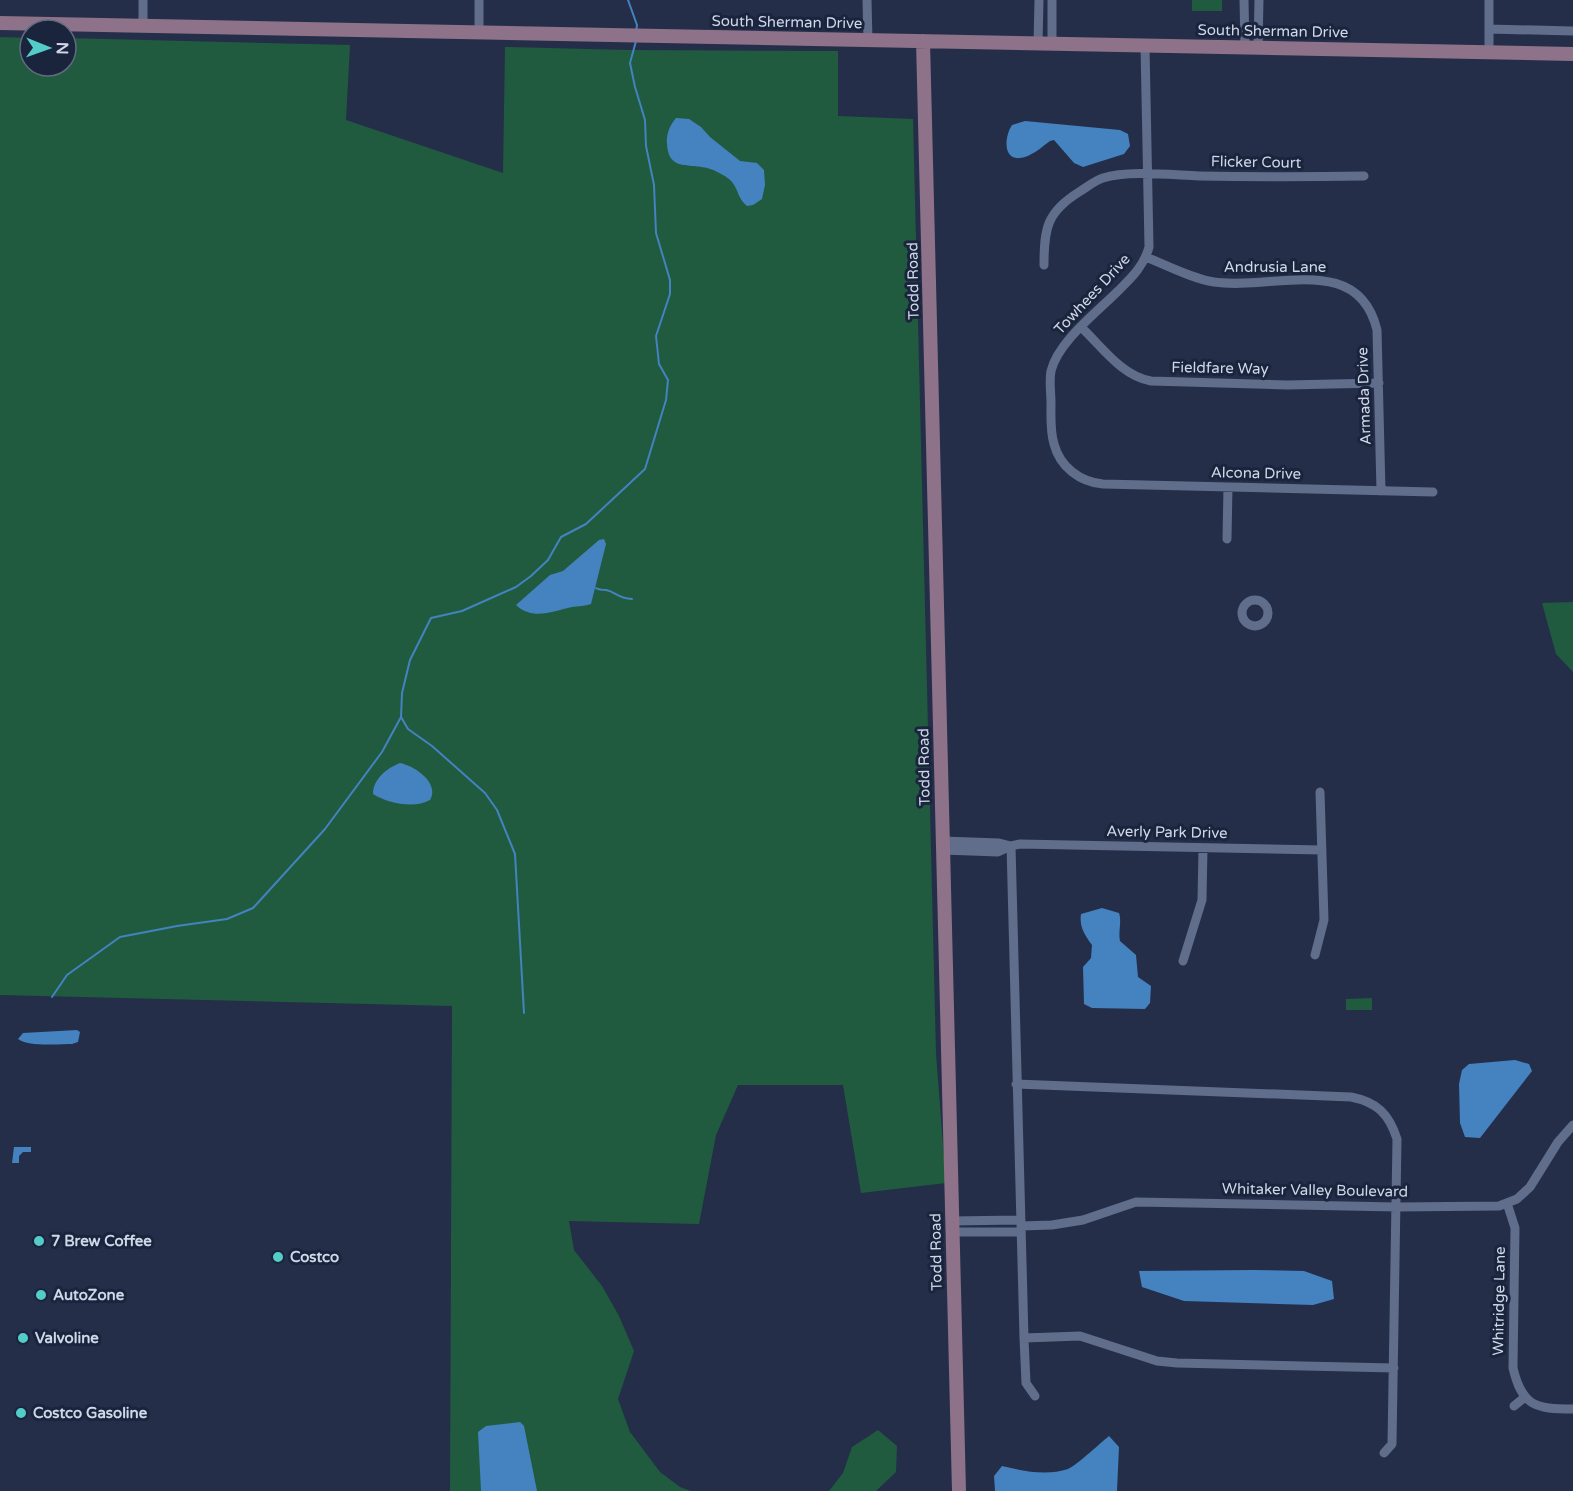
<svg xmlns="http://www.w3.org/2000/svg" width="1573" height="1491" viewBox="0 0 1573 1491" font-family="'Varela Round',sans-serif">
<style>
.green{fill:#205b40}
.water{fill:#4482c0}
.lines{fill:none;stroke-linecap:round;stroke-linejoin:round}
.stream{stroke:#4482c0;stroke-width:2}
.street{stroke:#606d8b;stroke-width:9}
.secondary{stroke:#8d728a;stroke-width:14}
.poi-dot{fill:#54cdc8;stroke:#1a243d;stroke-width:2}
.labels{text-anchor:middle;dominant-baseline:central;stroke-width:6;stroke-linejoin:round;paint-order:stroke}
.street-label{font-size:15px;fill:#cfd7e8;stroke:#1a243d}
.poi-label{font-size:15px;font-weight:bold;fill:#cfd7e8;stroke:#1a243d;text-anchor:start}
</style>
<rect width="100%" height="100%" fill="#242e48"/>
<path class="green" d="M1192,0H1222V11H1192Z
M0,37L30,38V66H66V38L350,45L346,120L503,173L505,47L628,50L838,51V116L913,119L936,1054L946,1183L861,1193L843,1085H738L716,1135L699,1224L569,1221L574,1250L602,1286L619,1316L634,1351L618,1399L630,1432L660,1472L680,1487L691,1491H450L452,1006L0,995Z
M1573,602V672L1556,654L1542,603Z
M1372,998V1010H1346V999Z
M878,1430L897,1446L896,1472L876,1491H829L843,1473L852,1447Z"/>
<path class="water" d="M676,118L689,119L701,127L710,137L740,161L757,163L764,170L765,185L762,199L753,205L747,206C738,199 739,191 732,182C730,179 725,176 721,174C697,158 669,177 667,144C666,134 670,125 676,118Z
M1025,121L1120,130L1128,134L1130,146L1124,154L1083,167L1074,163L1054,140L1050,141C1042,147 1034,154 1025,157C1002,164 1004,137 1012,125Z
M604,539L606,544L591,604C585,606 578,606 572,607C553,611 533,621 516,605L550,575L563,571L599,540Z
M400,763C415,766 440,783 430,800C414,809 387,803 373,794C373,779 387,768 400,763Z
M1102,908L1119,913C1122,921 1118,932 1120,941L1136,955L1138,977L1151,986L1150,1003L1145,1009L1092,1008L1084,1004L1083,967L1091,958L1092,945C1085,935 1079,927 1081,914Z
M77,1030L80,1032L78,1042L72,1044C58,1044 28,1047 18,1039L23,1033Z
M1515,1060L1529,1064L1532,1071L1480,1138L1465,1137L1460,1123L1459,1084L1462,1070L1469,1064Z
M14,1147H31V1152H23L19,1156V1163H12Z
M1253,1270L1304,1271L1332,1281L1334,1299L1313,1305L1184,1301L1142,1287L1139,1271Z
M520,1422L524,1426L537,1491H481L478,1432L486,1426Z
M1109,1436L1119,1447L1117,1491H995L994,1476L1002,1466C1023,1471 1047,1476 1068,1469C1077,1465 1099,1444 1109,1436Z"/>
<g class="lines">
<path class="stream" d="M628,0L637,25L636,32
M596,588C599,590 603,590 606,590C616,592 617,598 632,599
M52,997L67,975L120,937L177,926L227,919L253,908L325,829L382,752L401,717
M524,1013L515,854L497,810L485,793L432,746L408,729L401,717L402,693L410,660L431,618L462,611L516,587L531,576L548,560L561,537L586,524L645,469L666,400L668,380L659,364L656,336L670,294V280L656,233L654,185L646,146L645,120L635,87L630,63L636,41"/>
<path class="street" d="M143,0V26
M479,0V33
M867,0L868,40
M1244,0L1245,47
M1489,29L1573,31
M1038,44L1039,0
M1052,44V0
M1145,46L1149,247C1144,266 1131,278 1118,291C1097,312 1058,342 1051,371C1049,381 1051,393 1051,403C1051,417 1050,431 1054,444C1060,467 1080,482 1103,484L1433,492
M1258,47L1259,0
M1489,52V0
M1146,257C1166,265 1193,279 1214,282C1272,291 1358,251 1377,330L1381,491
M1044,265C1044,228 1047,212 1079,192C1087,187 1094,181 1103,178C1128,170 1172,175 1199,176C1254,177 1309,177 1364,176
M1082,328C1102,347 1122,376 1151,381L1287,385L1379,383
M1227,539L1228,487
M1242 613a13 13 0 1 1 26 0a13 13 0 1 1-26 0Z
M943,841L999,843L1011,846L998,852L943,850
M1315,955L1324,920L1320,792
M1183,961L1202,900L1203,848
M1016,1084L1351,1097C1377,1102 1389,1114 1397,1139L1392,1444L1384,1453
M1507,1203L1515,1228L1513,1368C1522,1406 1535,1409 1573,1409
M952,1221L1021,1220
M1021,1226L1052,1225L1083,1220L1136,1202L1397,1207L1499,1206L1517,1199L1530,1187L1558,1142L1573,1125
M952,1232H1021
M1024,1338L1011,846L1020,844L1322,850
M1035,1396L1026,1383L1024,1338L1080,1336L1157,1361L1177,1363L1394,1368
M1514,1406L1525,1397"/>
<path class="secondary" d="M0,23L1573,54
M923,41L959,1491"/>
</g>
<g class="poi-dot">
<circle cx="39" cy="1241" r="6"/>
<circle cx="278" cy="1257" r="6"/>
<circle cx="41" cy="1295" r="6"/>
<circle cx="23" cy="1338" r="6"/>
<circle cx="21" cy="1413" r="6"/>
</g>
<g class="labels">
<g class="street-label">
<text transform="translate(787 22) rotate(1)">South Sherman Drive</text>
<text transform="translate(1273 31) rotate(1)">South Sherman Drive</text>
<text transform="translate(1256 162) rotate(1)">Flicker Court</text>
<text x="1275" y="267">Andrusia Lane</text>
<text transform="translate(913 281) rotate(-91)">Todd Road</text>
<text transform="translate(1092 294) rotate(-47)">Towhees Drive</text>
<text transform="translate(1220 368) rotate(1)">Fieldfare Way</text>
<text transform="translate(1364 396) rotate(-92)">Armada Drive</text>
<text transform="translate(1256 473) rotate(1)">Alcona Drive</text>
<text transform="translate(924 767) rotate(-91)">Todd Road</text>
<text transform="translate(1167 832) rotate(1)">Averly Park Drive</text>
<text transform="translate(1315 1190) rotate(1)">Whitaker Valley Boulevard</text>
<text transform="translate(936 1252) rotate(-91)">Todd Road</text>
<text transform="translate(1499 1301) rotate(-89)">Whitridge Lane</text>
</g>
<g class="poi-label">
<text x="51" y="1241">7 Brew Coffee</text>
<text x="290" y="1257">Costco</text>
<text x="53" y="1295">AutoZone</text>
<text x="35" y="1338">Valvoline</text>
<text x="33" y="1413">Costco Gasoline</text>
</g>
</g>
<g transform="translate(48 48) rotate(91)"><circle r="28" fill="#1a243d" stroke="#626c81" stroke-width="1.5"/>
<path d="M0-4.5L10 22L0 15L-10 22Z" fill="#54cdc8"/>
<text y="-9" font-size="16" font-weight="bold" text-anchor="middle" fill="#cfd7e8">N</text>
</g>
</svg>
